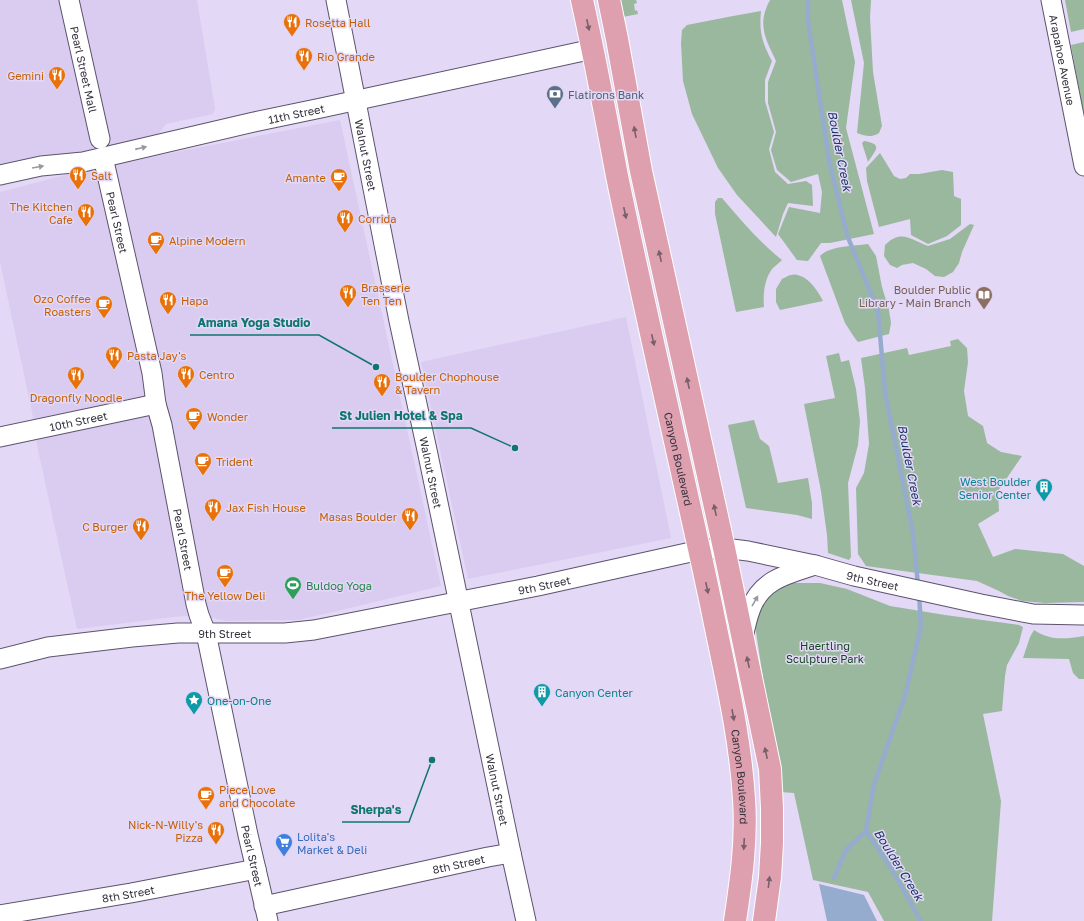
<svg xmlns="http://www.w3.org/2000/svg" width="1084" height="921" viewBox="0 0 1084 921" font-family="'Golos Text',sans-serif">
<style>
.built{fill:#daccf0}
.green{fill:#9ab89d}
.water{fill:#96accf}
.lines{fill:none;stroke-linecap:round;stroke-linejoin:round}
.stream{stroke:#96accf;stroke-width:4.5}
.minor-casing{stroke:#5d536d;stroke-width:21}
.major-casing{stroke:#fff;stroke-width:24}
.minor{stroke:#fff;stroke-width:19}
.major{stroke:#dea0ae;stroke-width:22}
.oneway{fill:#795e6b}
.oneway2{fill:#9a989e}
.labels{text-anchor:middle;dominant-baseline:central;stroke-width:3;stroke-linejoin:round;paint-order:stroke}
.food-label{font-size:11px;fill:#c56008;stroke:#e3d8f6;text-anchor:start}
.street-label{font-size:11px;fill:#36323e;stroke:#e3d8f6}
.service-label{font-size:11px;fill:#4e5e75;stroke:#e3d8f6;text-anchor:start}
.education-label{font-size:11px;fill:#785e54;stroke:#e3d8f6;text-anchor:end}
.culture-label{font-size:11px;fill:#0d838f;stroke:#e3d8f6;text-anchor:start}
.leisure-label{font-size:11px;fill:#27864d;stroke:#e3d8f6;text-anchor:start}
.park-label{font-size:11px;fill:#11461e;stroke:#e3d8f6}
.shop-label{font-size:11px;fill:#366cbe;stroke:#e3d8f6;text-anchor:start}
.water-label{font-size:12px;font-style:italic;fill:#183562;stroke:#e3d8f6}
.leader{fill:none;stroke:#0f766e;stroke-width:1.5}
.callout-dot{fill:#0f766e;stroke:#e3d8f6;stroke-width:1.5}
.callout-label{font-size:12px;text-anchor:middle;font-weight:bold;fill:#0f766e;stroke:#e3d8f6;stroke-width:3;stroke-linejoin:round;paint-order:stroke}
</style>
<rect width="100%" height="100%" fill="#e3d8f6"/>
<path class="built" d="M0,0H197L215,108L213,114L166,124L156,137L124,142L0,175Z
M340,120L441,586L329,613L297,620L226,621L199,615L174,617L77,629L38,450L32,412L0,262V192L84,170Z
M626,317L671,538L468,579L421,362Z"/>
<path class="green" d="M619,0H636L637,3L634,4L635,11L637,10L638,14L623,17Z
M770,0H842L855,62L846,128L874,234L830,243H821L808,261L797,260L778,234L789,207L820,213L822,192L818,174L791,182L777,170L771,150L776,132L768,103V82L776,61C765,38 757,24 770,0Z
M851,0H871L870,18L873,72L882,126L879,133C871,138 866,136 857,133L864,63Z
M1065,0H1084V29L1071,32Z
M761,11C759,33 762,42 772,61L765,80V101L774,132L769,149L775,172L788,184L806,181L812,185L813,206L788,203L783,214L776,237L737,195L718,168L692,114L683,81L681,43L682,30L687,25L733,16Z
M1084,42V111H1083L1071,45Z
M864,141C884,144 875,151 868,162L862,143Z
M880,153L894,176L900,179L906,178L910,174H919L942,170L953,172L954,196L961,199V225L947,236L928,244L911,235L910,219L879,227L867,181L866,168Z
M718,198H722C741,220 759,242 782,260C779,263 775,266 772,269C764,280 763,295 764,307L736,312L715,214V202Z
M970,224L974,225L962,252L959,263L953,272L944,277L935,276L926,269L913,263L902,265L897,268L890,265L884,256L885,245C901,229 910,239 928,246L950,239Z
M868,244L876,256L882,287L889,310L891,323L889,334L858,342L854,337L845,323L820,256C829,246 854,246 868,244Z
M790,275C793,275 795,274 797,275C809,277 818,291 823,301L780,310L776,302V289L782,279Z
M958,339L967,348L968,362L964,391L968,416L983,426L987,443L1001,452L1022,456L998,491L999,511L978,524L993,557L1015,549L1063,554L1084,566V602L1045,603L1022,601L1008,596L999,591L977,581L866,566L858,554L856,488L864,473L869,444L865,388L861,358L907,348L909,355L951,346L950,341Z
M839,353L841,362L849,360L856,389L860,421L858,445L848,483L851,557L849,560L828,553L827,535L821,491L804,404L835,398L826,356Z
M754,420L760,439L769,446L778,483L808,478L812,503V519L797,515L746,508L728,425Z
M790,583H820L847,589L890,606L945,615L1019,625L1023,627L1019,643L1007,665L1005,676L1002,711L983,714L1001,801L992,921H884L868,892L813,880L794,793L780,792L755,625L758,602L773,587Z
M1034,630C1051,641 1065,639 1084,636V679H1079L1073,673L1069,659L1023,658L1030,637Z"/>
<path class="water" d="M819,884L864,895L877,921H827Z"/>
<g class="lines">
<path class="stream" d="M808,0V21L829,160L847,235L878,311L885,392L913,533L918,585
M919,594L921,626L905,696L874,784L866,831L891,868L921,921
M834,878L846,850L866,831"/>
<defs>
<g id="minor">
<path id="s1" d="M69,0L100,139"/>
<path id="s2" d="M336,0L399,321L427,450L511,853L526,921"/>
<path id="s3" d="M1051,0L1084,166"/>
<path id="s4" d="M103,157L152,373L156,404L162,425L196,604L199,615L206,633L248,835L268,921"/>
<path id="s5" d="M0,175L41,166L83,162L254,122L321,108L593,49"/>
<path id="s6" d="M0,437L156,404"/>
<path d="M743,638C745,628 747,618 751,608C762,579 788,574 815,565"/>
<path id="s7" d="M0,659L48,647L132,637L178,633H285L314,630L538,586L700,550L724,548L748,551L815,565L854,576L981,604L1033,614L1084,615"/>
<path id="s8" d="M264,906L488,857L511,853"/>
<path id="s9" d="M0,915L131,893L256,869"/>
</g>
<g id="major">
<path id="s10" d="M582,0C595,58 606,117 617,176C630,239 644,302 658,365C676,444 694,524 711,604C724,669 740,733 744,799C747,840 741,881 735,921"/>
<path d="M609,0L617,39L641,171L724,548L770,769L772,808V843L770,877L764,921"/>
</g>
</defs>
<use href="#minor" class="minor-casing"/>
<use href="#major" class="major-casing"/>
<use href="#minor" class="minor"/>
<use href="#major" class="major"/>
</g>
<defs><path id="oneway-solid" d="M-6-.8H1V-3.2L6.5 0L1 3.2V.8H-6Z"/></defs>
<g class="oneway">
<use href="#oneway-solid" transform="translate(588 25) rotate(78)"/>
<use href="#oneway-solid" transform="translate(635 132) rotate(-100)"/>
<use href="#oneway-solid" transform="translate(625 213) rotate(78)"/>
<use href="#oneway-solid" transform="translate(660 256) rotate(-102)"/>
<use href="#oneway-solid" transform="translate(653 340) rotate(77)"/>
<use href="#oneway-solid" transform="translate(688 383) rotate(-102)"/>
<use href="#oneway-solid" transform="translate(715 510) rotate(-102)"/>
<use href="#oneway-solid" transform="translate(707 588) rotate(78)"/>
<use href="#oneway-solid" transform="translate(748 662) rotate(-102)"/>
<use href="#oneway-solid" transform="translate(733 715) rotate(80)"/>
<use href="#oneway-solid" transform="translate(766 753) rotate(-102)"/>
<use href="#oneway-solid" transform="translate(744 844) rotate(93)"/>
<use href="#oneway-solid" transform="translate(769 882) rotate(-83)"/>
</g>
<g class="oneway2">
<use href="#oneway-solid" transform="translate(141 148) rotate(-13)"/>
<use href="#oneway-solid" transform="translate(38 167) rotate(-10)"/>
<use href="#oneway-solid" transform="translate(755 601) rotate(-60)"/>
</g>
<defs>
<symbol id="restaurant-pin" viewBox="-11 -11 22 30"><path d="M0 17L-7.5 6A9.5 9.5 0 1 1 7.5 6Z" fill="#e8710a" stroke="#e3d8f6"/><path d="M-5-6h1v4h1v-4h1v4h1v-4h1v5L-1.5 .5V6h-2V.5L-5-1ZM5-6V6H3V1.5H1.5Q1.5-4 5-6Z" fill="#fff"/></symbol>
<symbol id="bank-pin" viewBox="-11 -11 22 30"><path d="M0 17L-7.5 6A9.5 9.5 0 1 1 7.5 6Z" fill="#5c6f8a" stroke="#e3d8f6"/><path d="M-6-4H6V4H-6ZM0-2.3a2.3 2.3 0 1 0 0 4.6a2.3 2.3 0 1 0 0-4.6Z" fill="#fff"/></symbol>
<symbol id="cafe-pin" viewBox="-11 -11 22 30"><path d="M0 17L-7.5 6A9.5 9.5 0 1 1 7.5 6Z" fill="#e8710a" stroke="#e3d8f6"/><path d="M-5.5-4.5H6V0H3Q3 3.5 0 3.5H-2.5Q-5.5 3.5-5.5 0ZM3-3.2v2h1.7v-2ZM-6 4.5H4V6H-6Z" fill="#fff"/></symbol>
<symbol id="library-pin" viewBox="-11 -11 22 30"><path d="M0 17L-7.5 6A9.5 9.5 0 1 1 7.5 6Z" fill="#8d6e63" stroke="#e3d8f6"/><path d="M-6-4Q-3-5.5-.7-3.5V5Q-3 3-6 4ZM6-4Q3-5.5 .7-3.5V5Q3 3 6 4Z" fill="#fff"/></symbol>
<symbol id="building-pin" viewBox="-11 -11 22 30"><path d="M0 17L-7.5 6A9.5 9.5 0 1 1 7.5 6Z" fill="#0f9aa8" stroke="#e3d8f6"/><path d="M-4-6H4V6H1V3H-1V6H-4ZM-2.5-4.3h1.7v1.8h-1.7ZM.8-4.3h1.7v1.8H.8ZM-2.5-1h1.7V.8h-1.7ZM.8-1h1.7V.8H.8Z" fill="#fff"/></symbol>
<symbol id="stadium-pin" viewBox="-11 -11 22 30"><path d="M0 17L-7.5 6A9.5 9.5 0 1 1 7.5 6Z" fill="#2e9e5b" stroke="#e3d8f6"/><path d="M0-5a6.5 5 0 1 0 0 10a6.5 5 0 1 0 0-10ZM-3.5-1.8h7v3.6h-7Z" fill="#fff"/></symbol>
<symbol id="sight-pin" viewBox="-11 -11 22 30"><path d="M0 17L-7.5 6A9.5 9.5 0 1 1 7.5 6Z" fill="#0f9aa8" stroke="#e3d8f6"/><path d="M0-6L1.8-2.2L6-1.7L2.9 1.2L3.7 5.4L0 3.3L-3.7 5.4L-2.9 1.2L-6-1.7L-1.8-2.2Z" fill="#fff"/></symbol>
<symbol id="supermarket-pin" viewBox="-11 -11 22 30"><path d="M0 17L-7.5 6A9.5 9.5 0 1 1 7.5 6Z" fill="#3f7fe0" stroke="#e3d8f6"/><path d="M-6-5.5h2.5l.6 2H6L4.5 2H-2.5L-4.4-4H-6ZM-1.5 3.2a1.3 1.3 0 1 0 .1 0ZM3 3.2a1.3 1.3 0 1 0 .1 0Z" fill="#fff"/></symbol>
</defs>
<g fill-rule="evenodd">
<use href="#restaurant-pin" x="282" y="12" width="20" height="27"/>
<use href="#restaurant-pin" x="294" y="46" width="20" height="27"/>
<use href="#restaurant-pin" x="47" y="65" width="20" height="27"/>
<use href="#bank-pin" x="545" y="84" width="20" height="27"/>
<use href="#restaurant-pin" x="68" y="165" width="20" height="27"/>
<use href="#cafe-pin" x="329" y="167" width="20" height="27"/>
<use href="#restaurant-pin" x="76" y="202" width="20" height="27"/>
<use href="#restaurant-pin" x="335" y="208" width="20" height="27"/>
<use href="#cafe-pin" x="146" y="230" width="20" height="27"/>
<use href="#restaurant-pin" x="338" y="283" width="20" height="27"/>
<use href="#library-pin" x="974" y="285" width="20" height="27"/>
<use href="#restaurant-pin" x="158" y="290" width="20" height="27"/>
<use href="#cafe-pin" x="94" y="294" width="20" height="27"/>
<use href="#restaurant-pin" x="104" y="345" width="20" height="27"/>
<use href="#restaurant-pin" x="176" y="364" width="20" height="27"/>
<use href="#restaurant-pin" x="66" y="365" width="20" height="27"/>
<use href="#restaurant-pin" x="372" y="372" width="20" height="27"/>
<use href="#cafe-pin" x="184" y="406" width="20" height="27"/>
<use href="#cafe-pin" x="193" y="451" width="20" height="27"/>
<use href="#building-pin" x="1034" y="477" width="20" height="27"/>
<use href="#restaurant-pin" x="203" y="497" width="20" height="27"/>
<use href="#restaurant-pin" x="400" y="506" width="20" height="27"/>
<use href="#restaurant-pin" x="131" y="516" width="20" height="27"/>
<use href="#cafe-pin" x="215" y="563" width="20" height="27"/>
<use href="#stadium-pin" x="283" y="575" width="20" height="27"/>
<use href="#building-pin" x="532" y="682" width="20" height="27"/>
<use href="#sight-pin" x="184" y="690" width="20" height="27"/>
<use href="#cafe-pin" x="196" y="785" width="20" height="27"/>
<use href="#restaurant-pin" x="206" y="820" width="20" height="27"/>
<use href="#supermarket-pin" x="274" y="832" width="20" height="27"/>
</g>
<g class="labels">
<g class="food-label">
<text x="305" y="22">Rosetta Hall</text>
<text x="317" y="56">Rio Grande</text>
<text x="44" y="75" text-anchor="end">Gemini</text>
<text x="91" y="175">Salt</text>
<text x="326" y="177" text-anchor="end">Amante</text>
<text x="73" y="206" text-anchor="end">The Kitchen<tspan x="73" dy="13">Cafe</tspan></text>
<text x="358" y="218">Corrida</text>
<text x="169" y="240">Alpine Modern</text>
<text x="361" y="287">Brasserie<tspan x="361" dy="13">Ten Ten</tspan></text>
<text x="91" y="298" text-anchor="end">Ozo Coffee<tspan x="91" dy="13">Roasters</tspan></text>
<text x="181" y="300">Hapa</text>
<text x="127" y="355">Pasta Jay's</text>
<text x="199" y="374">Centro</text>
<text x="395" y="376">Boulder Chophouse<tspan x="395" dy="13">&amp; Tavern</tspan></text>
<text x="76" y="397" text-anchor="middle">Dragonfly Noodle</text>
<text x="207" y="416">Wonder</text>
<text x="216" y="461">Trident</text>
<text x="226" y="507">Jax Fish House</text>
<text x="397" y="516" text-anchor="end">Masas Boulder</text>
<text x="128" y="526" text-anchor="end">C Burger</text>
<text x="225" y="595" text-anchor="middle">The Yellow Deli</text>
<text x="219" y="789">Piece Love<tspan x="219" dy="13">and Chocolate</tspan></text>
<text x="203" y="824" text-anchor="end">Nick-N-Willy's<tspan x="203" dy="13">Pizza</tspan></text>
</g>
<g class="street-label">
<text stroke="none"><textPath href="#s3" startOffset="61">Arapahoe Avenue</textPath></text>
<text stroke="none"><textPath href="#s1" startOffset="71">Pearl Street Mall</textPath></text>
<text stroke="none"><textPath href="#s5" startOffset="303">11th Street</textPath></text>
<text stroke="none"><textPath href="#s2" startOffset="158">Walnut Street</textPath></text>
<text stroke="none"><textPath href="#s4" startOffset="67">Pearl Street</textPath></text>
<text stroke="none"><textPath href="#s6" startOffset="80">10th Street</textPath></text>
<text stroke="none"><textPath href="#s10" startOffset="469">Canyon Boulevard</textPath></text>
<text stroke="none"><textPath href="#s2" startOffset="482">Walnut Street</textPath></text>
<text stroke="none"><textPath href="#s4" startOffset="391">Pearl Street</textPath></text>
<text stroke="none"><textPath href="#s7" startOffset="887">9th Street</textPath></text>
<text stroke="none"><textPath href="#s7" startOffset="551">9th Street</textPath></text>
<text stroke="none"><textPath href="#s7" startOffset="227">9th Street</textPath></text>
<text stroke="none"><textPath href="#s10" startOffset="793">Canyon Boulevard</textPath></text>
<text stroke="none"><textPath href="#s2" startOffset="806">Walnut Street</textPath></text>
<text stroke="none"><textPath href="#s4" startOffset="715">Pearl Street</textPath></text>
<text stroke="none"><textPath href="#s8" startOffset="199">8th Street</textPath></text>
<text stroke="none"><textPath href="#s9" startOffset="130">8th Street</textPath></text>
</g>
<g class="service-label">
<text x="568" y="94">Flatirons Bank</text>
</g>
<g class="education-label">
<text x="971" y="289">Boulder Public<tspan x="971" dy="13">Library - Main Branch</tspan></text>
</g>
<g class="culture-label">
<text x="1031" y="481" text-anchor="end">West Boulder<tspan x="1031" dy="13">Senior Center</tspan></text>
<text x="555" y="692">Canyon Center</text>
<text x="207" y="700">One-on-One</text>
</g>
<g class="leisure-label">
<text x="306" y="585">Buldog Yoga</text>
</g>
<g class="park-label">
<text x="825" y="645">Haertling<tspan x="825" dy="13">Sculpture Park</tspan></text>
</g>
<g class="shop-label">
<text x="297" y="836">Lolita's<tspan x="297" dy="13">Market &amp; Deli</tspan></text>
</g>
<g class="water-label">
<text transform="translate(840 151) rotate(79)">Boulder Creek</text>
<text transform="translate(910 465) rotate(79)">Boulder Creek</text>
<text transform="translate(899 865) rotate(58)">Boulder Creek</text>
</g>
</g>
<path class="leader" d="M376 367L319 335H190M515 448L471 428H332M432 760L409 822H342"/>
<g class="callout-dot">
<circle cx="376" cy="367" r="4"/>
<circle cx="515" cy="448" r="4"/>
<circle cx="432" cy="760" r="4"/>
</g>
<g class="callout-label">
<text x="254" y="327">Amana Yoga Studio</text>
<text x="401" y="420">St Julien Hotel &amp; Spa</text>
<text x="376" y="814">Sherpa's</text>
</g>
</svg>
